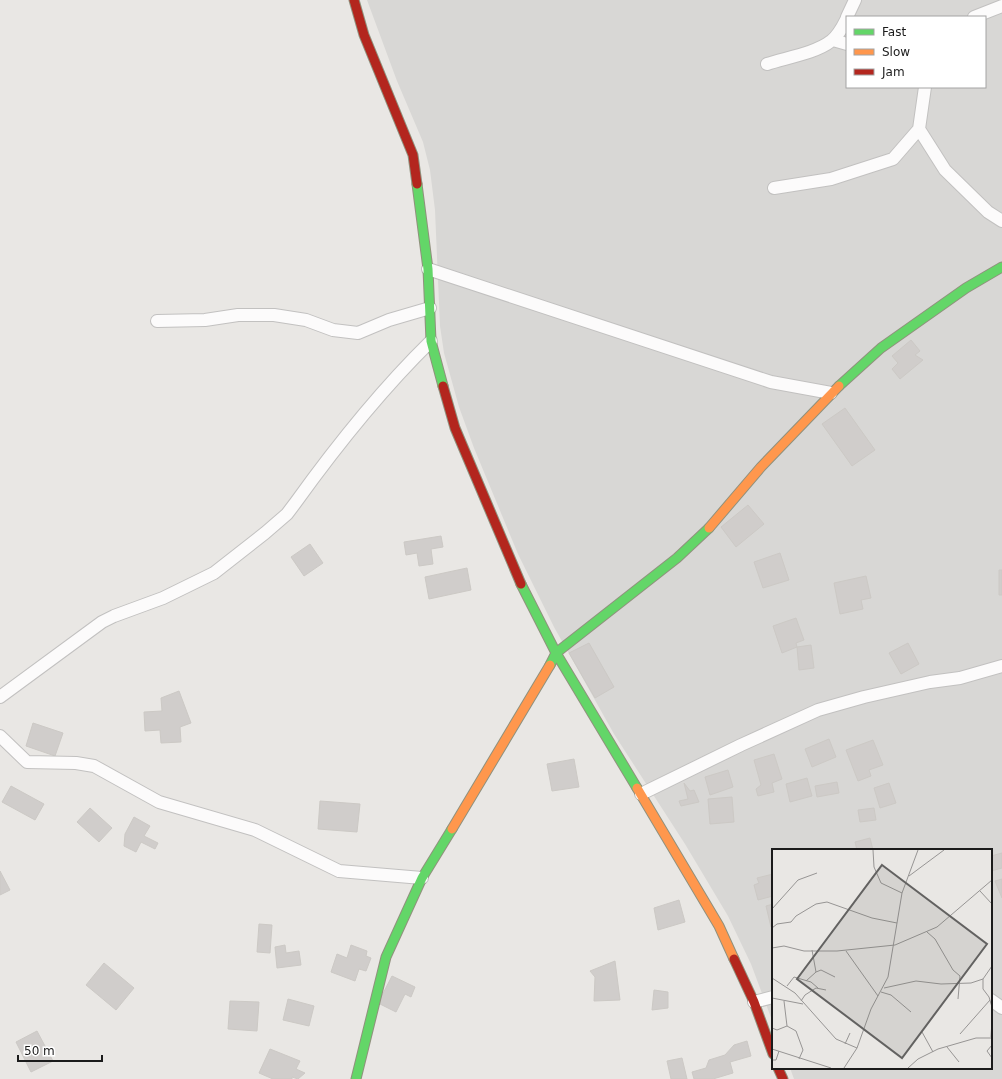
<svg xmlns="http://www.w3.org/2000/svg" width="1002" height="1079" viewBox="0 0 1002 1079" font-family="'DejaVu Sans',sans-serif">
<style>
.residential{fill:#d8d7d5;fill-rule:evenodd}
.building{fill:#d0cdcb;stroke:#ccc9c5}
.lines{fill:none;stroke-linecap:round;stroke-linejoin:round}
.street-casing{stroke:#c2c1c0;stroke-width:14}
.fast-casing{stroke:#90917d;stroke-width:11}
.slow-casing{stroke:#90917d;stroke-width:11}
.jam-casing{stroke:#90917d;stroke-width:11}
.street{stroke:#fcfbfb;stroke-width:12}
.fast{stroke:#63d668;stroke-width:9}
.slow{stroke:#ff974d;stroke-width:9}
.jam{stroke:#b3261e;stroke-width:9}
.inset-road{fill:none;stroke:#979594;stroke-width:1}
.view{fill:#636261;fill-opacity:0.15;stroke:#636261;stroke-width:2}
.inset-edge{fill:none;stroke:#1b1b1b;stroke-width:2}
</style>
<rect width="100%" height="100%" fill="#e9e7e4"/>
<path class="residential" d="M367,0H1002V1079H794L790,1068H991V850H773V1023L751,964L728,916L685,844L614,734L554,627L518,554L474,448L459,407L444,353L440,326L435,210L430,170L423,142L397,81ZM847,17H985V87H847Z"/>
<path class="building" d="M911,340L920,351L915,355L923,360L900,379L892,369L898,363L892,356Z
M845,408L875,450L852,466L822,424Z
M748,505L764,524L736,547L721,527Z
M441,536L443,547L431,549L433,564L419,566L417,553L406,555L404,542Z
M310,544L323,563L304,576L291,557Z
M780,553L789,580L763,588L754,562Z
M467,568L471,590L429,599L425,577Z
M999,570H1002V595H999Z
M866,576L871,598L861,600L863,609L840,614L834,583Z
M796,618L804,640L796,643L797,647L782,653L773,626Z
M589,643L614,687L595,698L569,653Z
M908,643L919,664L901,674L889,653Z
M811,645L814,668L799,670L797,647Z
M179,691L191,723L180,727L181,742L161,743L160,730L145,731L144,712L162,711L161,698Z
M33,723L63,733L55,756L26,746Z
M829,739L836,757L812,767L805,749Z
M873,740L883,765L869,770L871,776L858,781L846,750Z
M774,754L782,779L772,783L774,792L758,796L756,789L761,785L754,760Z
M574,759L579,787L552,791L547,764Z
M728,770L733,787L710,795L705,777Z
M807,778L812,796L790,802L786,784Z
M837,782L839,793L817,797L815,786Z
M684,783L690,791L694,790L699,802L681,806L679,801L688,799Z
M889,783L896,803L880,808L874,788Z
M11,786L44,804L35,820L2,802Z
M732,797L734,822L710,824L708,799Z
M320,801L360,804L357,832L318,829Z
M90,808L112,828L99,842L77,822Z
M874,808L876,820L860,822L858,810Z
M134,817L150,826L144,836L158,843L155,849L141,842L136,852L124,846L125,834Z
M870,838L873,850H857L855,842Z
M1002,853V868L991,871V856Z
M0,871L10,890L0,895Z
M773,874V896L758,900L754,885L759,883L757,878Z
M1002,879V898L995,881Z
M679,900L685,922L658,930L654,908Z
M773,904V926L771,927L766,906Z
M259,924L272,925L270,953L257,952Z
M285,945L286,953L299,951L301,965L277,968L275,947Z
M351,945L367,951L366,956L371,958L366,971L359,969L355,981L331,972L337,954L347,958Z
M615,961L620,1000L594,1001L595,977L590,971Z
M104,963L134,988L116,1010L86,985Z
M392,976L415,987L411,997L405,994L396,1012L378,1003Z
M654,990L668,992V1008L652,1010Z
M288,999L314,1006L309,1026L283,1020Z
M230,1001L259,1002L257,1031L228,1029Z
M37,1031L53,1061L31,1072L16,1042Z
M747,1041L751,1056L730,1062L733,1073L713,1079H694L692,1072L706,1068L709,1060L725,1055L734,1045Z
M270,1049L300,1061L296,1069L305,1073L298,1079L292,1077V1079H273L259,1073Z
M682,1058L687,1079H671L667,1061Z"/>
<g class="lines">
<defs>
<path id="street" d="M847,17L855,0
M974,17L1002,6
M833,40L847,44
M767,64C785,58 816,53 831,41C839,35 843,26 847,18
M919,129L925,87
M774,188L831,179L893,159L919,129L945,170L988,212L1002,221
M428,269L771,382L831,393
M157,321L205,320L238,315H274L306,320L333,330L358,333L389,320L430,308
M0,697L102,622L114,616L163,598L214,573L265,533L287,514L296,502C337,445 381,390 431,341
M0,736L27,762L76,763L94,766L159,802L255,830L339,871L422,878
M641,794L741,745L818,710L864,697L930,682L960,678L1002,666
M991,1000L1002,1008
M754,1002L773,997"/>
<path id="fast" d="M417,184L428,269L431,341L443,386
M839,386L881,348L966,288L1002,267
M521,584L556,653L637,788
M550,665L556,653L677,558L709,528
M356,1079L386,957L422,878L452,829"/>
<path id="slow" d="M709,528L761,467L839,386
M637,788L719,926L734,959
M452,829L550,665"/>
<path id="jam" d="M354,0L364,35L413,155L417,184
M443,386L455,428L521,584
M734,959L754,1002L773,1054
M778,1068L783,1079"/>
</defs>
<use href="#street" class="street-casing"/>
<use href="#fast" class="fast-casing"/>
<use href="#slow" class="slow-casing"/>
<use href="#jam" class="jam-casing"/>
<use href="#street" class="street"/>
<use href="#fast" class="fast"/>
<use href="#slow" class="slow"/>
<use href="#jam" class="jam"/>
</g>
<g transform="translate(772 849)">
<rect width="220" height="220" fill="#e9e7e4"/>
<path class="inset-road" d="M101,1L102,18L109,34L130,44M137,27L172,1M208,42L220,55M0,60L26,31L45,24M0,79L5,75L19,73L24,67L44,55L55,53L100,69L125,74M155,83L163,90L181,121L188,127L186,150M0,99L12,97L32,102H65L123,96L165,78L220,31M40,101L44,123L49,121L63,128M74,102L106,147M0,129L23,144L64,190L85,199M211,130V140L217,148L220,158M34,132L44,123M15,137L22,128L39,133L46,139M112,139L144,132L169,135L199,134L211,130L220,117M109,143L119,146L139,163M0,149L31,155M12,152L15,177M29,152L33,146L44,139L54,141M0,179L5,181L15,177L24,182L31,201L27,210M150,183L161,203M188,185L218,151M219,188L220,171M73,195L78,184M175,198L187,213M0,200L59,219M220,209L215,202L220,196M0,211H4L7,202M72,219L85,199L99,160L116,128L130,44L146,1M136,219L146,210L166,200L204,189H220"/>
<path class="view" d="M110,16L215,95L130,209L25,130Z"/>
<rect width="220" height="220" class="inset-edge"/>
</g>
<rect x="846" y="16" width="140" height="72" fill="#ffffff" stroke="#a4a4a4"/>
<rect x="854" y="29" width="20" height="6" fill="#63d668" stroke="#a4a4a4"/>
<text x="882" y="36" font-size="12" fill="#1b1b1b">Fast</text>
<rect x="854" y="49" width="20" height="6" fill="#ff974d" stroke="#a4a4a4"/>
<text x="882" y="56" font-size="12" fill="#1b1b1b">Slow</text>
<rect x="854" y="69" width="20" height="6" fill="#b3261e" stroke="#a4a4a4"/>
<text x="882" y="76" font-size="12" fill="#1b1b1b">Jam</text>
<path d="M18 1055v6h84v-6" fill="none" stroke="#1b1b1b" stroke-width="2"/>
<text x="24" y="1055" font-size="12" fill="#1b1b1b" stroke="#ffffff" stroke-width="3" paint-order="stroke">50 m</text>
</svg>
